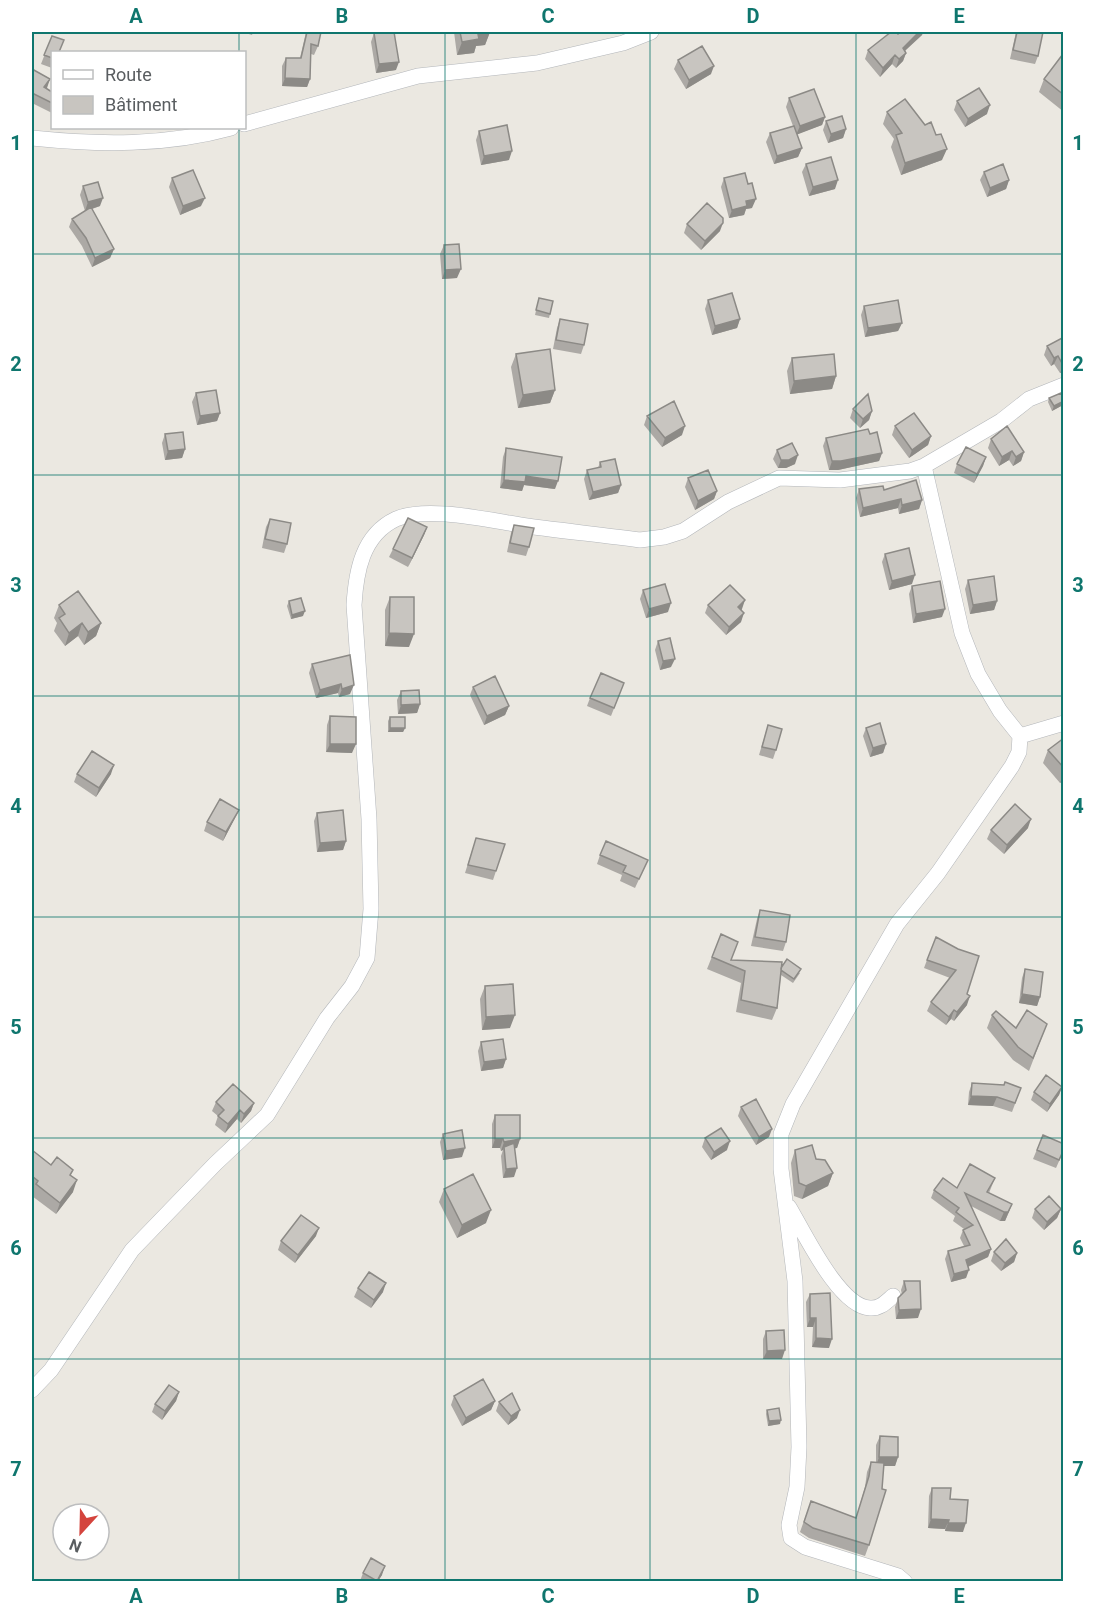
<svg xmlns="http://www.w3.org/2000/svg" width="1095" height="1613" viewBox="0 0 1095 1613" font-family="Roboto,sans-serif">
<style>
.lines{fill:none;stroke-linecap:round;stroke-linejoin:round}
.minor-casing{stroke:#b3b6ba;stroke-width:16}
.minor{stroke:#fff;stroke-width:15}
.wall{fill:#aca9a5}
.shaded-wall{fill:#8c8a86}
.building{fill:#c8c5c0;stroke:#8c8a86;stroke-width:1.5}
.grid{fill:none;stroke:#0f766e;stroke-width:1.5;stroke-opacity:0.55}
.neatline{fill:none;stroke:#0f766e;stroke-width:2}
.grid-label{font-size:20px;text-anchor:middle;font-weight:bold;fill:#0f766e}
</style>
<rect width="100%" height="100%" fill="#ebe8e1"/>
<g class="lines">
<defs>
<path id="minor" d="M244,124L418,76L537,63L623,43L651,32
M32,138C99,145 166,146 231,128
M924,466L962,633L978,674L1000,711L1020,736
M789,1207C804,1232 839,1307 870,1308C880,1309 886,1302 893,1296
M32,1390L51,1370L132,1250L215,1164L267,1115L327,1018L352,986L367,958L371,909L369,819L354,605C356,572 362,535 396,519C427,505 492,521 527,526C564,531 602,535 640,540L664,537L683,531L728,502L779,478L840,480L910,471L924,466L1001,421L1029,399L1064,385
M905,1582L898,1576L805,1547L791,1538L789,1525L797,1487L799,1447L795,1281L781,1169V1134L793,1104L897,924L938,873L1012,766L1019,752L1020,736L1064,723"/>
</defs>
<use href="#minor" class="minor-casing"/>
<use href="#minor" class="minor"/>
</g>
<path class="wall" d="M242,32H253L252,35Z
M306,32H321L318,46L314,55L311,54L310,79L307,87L282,86V66L286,58H300Z
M454,32H490L485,45L476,46L474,53L457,55Z
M901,32H923L922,35L905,51L906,53L903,61L896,68L892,64L880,77L865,59L868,50L898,34Z
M1016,32H1043L1038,56L1035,64L1010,59Z
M374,33L396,70L376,73L371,42Z
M52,36V68L41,64Z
M1063,54L1064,112L1039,92L1044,79Z
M678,60L711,74L686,89L674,69Z
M32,69L47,88L46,89L52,92V113L32,103Z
M789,98L825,117L822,125L797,134L802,148L798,157L774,164L766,142L770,133L793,126L786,107Z
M957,101L987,114L965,127L954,110Z
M887,112L925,125L942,160L901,175L891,147L894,139L883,124Z
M826,121L846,129L843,138L828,143L823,130Z
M479,131L509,160L481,165L476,140Z
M806,164L835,189L809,196L802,172Z
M984,172L1009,180L1006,189L987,197L980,180Z
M172,178L201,206L180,215L169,187Z
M724,178L752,208L746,209L744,215L729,218L721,187Z
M83,186L100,206L92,209L114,249L110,258L92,267L82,246L69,227L72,219L85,211L80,195Z
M687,224L720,231L701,250L684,233Z
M444,245L457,278L442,279L440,254Z
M1064,264V275L1061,269Z
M539,298L550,314L549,318L535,315Z
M708,300L740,319L737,328L712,335L705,309Z
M864,306L902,323L898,331L865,337L861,315Z
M560,319L584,345L581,354L553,349L557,328Z
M1064,337V371L1060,373L1054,364L1051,366L1044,355L1047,346Z
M516,354L555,390L550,403L518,408L511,367Z
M792,358L836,376L832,389L790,394L787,371Z
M196,393L220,413L217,421L197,425L192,402Z
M1049,398L1063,405L1052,411L1048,402Z
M853,409L872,411L869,420L860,428L850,418Z
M647,416L682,435L662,447L644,425Z
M895,426L931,436L928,445L909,458L892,435Z
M165,434L185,449L182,458L165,460L162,443Z
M870,434L882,453L879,461L838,470H829L823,446L826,438Z
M991,439L1024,452L1021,461L1013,466L1009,460L999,466L988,448Z
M506,448L555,489L524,485L522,491L500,488L503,457Z
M777,450L795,464L786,468H778L773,459Z
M986,457L983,466L974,483L954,473L957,464Z
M600,462L621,485L618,493L589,500L584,479L587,470L598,468Z
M688,478L717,491L714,499L695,510L685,487Z
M859,489L884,490L922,500L919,509L899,514L898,508L860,517L856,498Z
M270,519L287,544L284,553L262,548L266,527Z
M514,525L529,547L526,556L507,552L511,533Z
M427,527L424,535L408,567L389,557L393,549Z
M885,554L912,584L889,590L882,562Z
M968,580L997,601L994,610L970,614L965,589Z
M912,586L942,617L913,623L909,594Z
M643,590L668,612L646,618L640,599Z
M390,597L409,647L385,646V610Z
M289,601L303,616L291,619L287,606Z
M59,605L101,623L96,636L84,645L78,636L65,646L54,631L57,623L54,618Z
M708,605L742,609L741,622L726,635L705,613Z
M658,641L671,667L660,670L655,650Z
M350,655V694L339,697L338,693L316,698L309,673L312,664Z
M624,683L611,716L587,706L590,698Z
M473,687L509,706L505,715L484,725L470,695Z
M401,691L420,704L417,713L398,714L397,700Z
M330,716L352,753L326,752L327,725Z
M390,717L405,728L403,732H388V721Z
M768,725L776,750L773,759L759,755Z
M866,728L886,744L883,753L870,757L863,736Z
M1064,738V780L1060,783L1043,763L1048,750Z
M77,774H111L96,797L74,782Z
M317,813L346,841L343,850L317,852L314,821Z
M235,818L223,841L204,831L207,822Z
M1028,828L1004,854L987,839L991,830Z
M476,838L496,871L493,880L465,873Z
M600,855L648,860L635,888L620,881L622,875L597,864Z
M760,910L786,942L783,951L751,946L757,919Z
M721,934L731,960L781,968L800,973L793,983L781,975L777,1008L772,1020L736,1012L741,983L707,969Z
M958,949L967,1005L954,1021L951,1019L946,1025L927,1011L931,1002L950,978L924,968L927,960Z
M1025,969L1040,997L1037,1006L1019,1003L1022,978Z
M485,986L510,1028L482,1030L480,999Z
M992,1015L1016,1028L1047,1024L1029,1071L1013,1060L987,1028Z
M481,1042L506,1059L503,1068L481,1071L478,1051Z
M972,1083L1021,1088L1012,1112L993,1106L968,1105L969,1092Z
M1062,1087L1059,1095L1047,1112L1031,1100L1034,1092Z
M216,1102L254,1103L251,1111L241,1123L237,1119L225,1133L215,1125L218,1116L212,1111Z
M741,1107L769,1137L756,1145L738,1116Z
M495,1115L520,1139L517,1148H515L514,1177L503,1178L501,1156L503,1150L501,1151L500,1148H492V1124Z
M443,1134L462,1157L443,1160L440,1142Z
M1043,1135L1064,1150L1056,1168L1033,1159Z
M705,1138L727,1150L711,1160L702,1147Z
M32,1150L51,1165L71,1176L73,1192L56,1214L32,1196L33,1192L32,1191Z
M795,1150L816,1159L833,1173L828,1186L802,1199L794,1196L791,1163Z
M995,1178L989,1193L1012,1204L1009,1212L1005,1221H1000L971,1206L991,1249L988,1257L968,1267L966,1278L951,1282L945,1259L948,1251L964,1246L960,1238L963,1230L964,1229L953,1221L955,1216L931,1198L934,1190L957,1188Z
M444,1189L486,1223L457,1238L439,1202Z
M1035,1209H1061L1057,1218L1044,1230L1032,1218Z
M316,1236L295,1263L278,1250L281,1241Z
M994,1252L1017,1253L1014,1262L1001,1271L991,1261Z
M904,1281L918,1318L896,1319L895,1307L898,1298L902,1295L901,1290Z
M358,1288L383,1292L371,1308L354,1297Z
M810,1294L829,1348L812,1347L813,1327H807L806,1302Z
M766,1331L782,1359H763V1339Z
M179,1392L176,1401L162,1420L152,1412L155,1404Z
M454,1396L495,1401L491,1410L462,1426L451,1405Z
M499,1402L517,1418L508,1425L496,1411Z
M767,1410L780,1424L768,1426L766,1414Z
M880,1436L898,1457L895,1466H884L869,1545L865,1556L809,1538L800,1532L811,1501L856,1518L865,1487L867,1472L871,1462H876V1445Z
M932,1488L950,1499L963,1532L945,1531V1529L928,1528L929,1496Z
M363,1573L382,1575L378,1581H360Z"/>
<path class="shaded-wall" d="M490,32L485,45L476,46L474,53L457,55L462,42L478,34Z
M919,32H923L922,35L899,56L903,48Z
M906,53L903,61L896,68L899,59Z
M895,55L892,64L880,77L883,68Z
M399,62L396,70L376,73L379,64Z
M714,66L711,74L686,89L689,80Z
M285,78L310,79L307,87L282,86Z
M50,79L47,88L41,96L44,87Z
M990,105L987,114L965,127L968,119Z
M825,117L822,125L796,135L800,126Z
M846,129L843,138L828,143L831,134Z
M802,148L798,157L774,164L777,156Z
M947,149L942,160L901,175L905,163Z
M512,151L509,160L481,165L484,156Z
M838,180L835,189L809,196L813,187Z
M1009,180L1006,189L987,197L990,188Z
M103,198L100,206L85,211L88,202Z
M205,198L201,206L180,215L183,206Z
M756,199L752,208L746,209L744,215L729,218L732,210L746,201Z
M723,223L720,231L701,250L705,241Z
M114,249L110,258L92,267L95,258Z
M461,269L457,278L442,279L445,270Z
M740,319L737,328L712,335L715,326Z
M902,323L898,331L865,337L868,328Z
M1058,356L1054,364L1051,366L1054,358Z
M1064,364V371L1060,373Z
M836,376L832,389L790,394L794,381Z
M555,390L550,403L518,408L523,395Z
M1064,401L1063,405L1052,411L1054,406Z
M872,411L869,420L860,428L863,419Z
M220,413L217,421L197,425L200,416Z
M685,426L682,435L662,447L665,438Z
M931,436L928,445L909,458L912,450Z
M185,449L182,458L165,460L168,451Z
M1012,451L1009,460L999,466L1002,457Z
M1024,452L1021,461L1013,466L1016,457Z
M882,453L879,461L838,470H829L832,461Z
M798,455L795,464L786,468H778L781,460Z
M986,457L983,466L974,483L977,474Z
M526,476L558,481L555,489L524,485L522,491L500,488L504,480Z
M621,485L618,493L589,500L593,492Z
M717,491L714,499L695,510L698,501Z
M901,499L898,508L860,517L863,508Z
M922,500L919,509L899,514L902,505Z
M427,527L424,535L408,567L412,558Z
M915,575L912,584L889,590L892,581Z
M745,600L742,609L735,615L738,607Z
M997,601L994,610L970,614L973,605Z
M671,603L668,612L646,618L649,609Z
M945,609L942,617L913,623L916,614Z
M305,611L303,616L291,619L292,615Z
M744,613L741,622L726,635L729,627Z
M82,623L78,636L65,646L69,633Z
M101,623L96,636L84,645L88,632Z
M389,633L414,634L409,647L385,646Z
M675,659L671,667L660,670L663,661Z
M341,684L338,693L316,698L320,690Z
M354,685L350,694L339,697L342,689Z
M420,704L417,713L398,714L401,705Z
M509,706L505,715L484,725L487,716Z
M390,728H405L403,732H388Z
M330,744H356L352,753L326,752Z
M886,744L883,753L870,757L873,748Z
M114,765L111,774L96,797L99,788Z
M1064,773V780L1060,783Z
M239,810L235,818L223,841L226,832Z
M1031,819L1028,828L1004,854L1007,845Z
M346,841L343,850L317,852L320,843Z
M1022,994L1040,997L1037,1006L1019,1003Z
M970,996L967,1005L954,1021L957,1012Z
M954,1010L951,1019L946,1025L949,1017Z
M515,1015L510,1028L482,1030L486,1017Z
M506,1059L503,1068L481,1071L484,1062Z
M1062,1087L1059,1095L1047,1112L1050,1104Z
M971,1096L997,1097L993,1106L968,1105Z
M254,1103L251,1111L241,1123L244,1114Z
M240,1110L237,1119L225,1133L228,1124Z
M772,1129L769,1137L756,1145L759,1137Z
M495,1139H503L500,1148H492Z
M520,1139L517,1148L505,1150L504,1147L503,1150L501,1151L504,1142Z
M730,1141L727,1150L711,1160L714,1152Z
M465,1148L462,1157L443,1160L446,1151Z
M517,1168L514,1177L503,1178L506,1169Z
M833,1173L828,1186L802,1199L806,1186Z
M77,1180L73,1192L56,1214L60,1203Z
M1012,1204L1005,1221H1000L1004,1212Z
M1061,1209L1057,1218L1044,1230L1047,1222Z
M491,1210L486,1223L457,1238L462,1225Z
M319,1228L316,1236L295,1263L298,1255Z
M991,1249L988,1257L963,1269L966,1260Z
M1017,1253L1014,1262L1001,1271L1005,1263Z
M969,1270L966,1278L951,1282L954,1274Z
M386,1283L383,1292L371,1308L374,1300Z
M921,1309L918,1318L896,1319L899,1310Z
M810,1318H816L813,1327H807Z
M816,1338L832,1339L829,1348L812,1347Z
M785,1350L782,1359H763L767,1351Z
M179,1392L176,1401L162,1420L165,1411Z
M495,1401L491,1410L462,1426L466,1418Z
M520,1410L517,1418L508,1425L511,1416Z
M781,1420L780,1424L768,1426L769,1421Z
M879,1457H898L895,1466H876Z
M931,1519L949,1520L945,1529L928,1528Z
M948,1523H966L963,1532L945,1531Z
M385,1566L382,1575L378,1581H376Z"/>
<path class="building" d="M307,32H321L318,46L311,44L310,79L285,78L286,58H301Z
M386,32H394L399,62L379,64L374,33Z
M460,32H490L478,34L479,39L462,42Z
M891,32H896L898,34L901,32H919L903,48L906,53L899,59L895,55L883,68L868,50Z
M1017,32H1043L1038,56L1013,50Z
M52,36L64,40L59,52H52V58L44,55Z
M702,46L714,66L689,80L678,60Z
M1063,54L1064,55V95L1044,79Z
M32,69L50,79L44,87L52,92V103L32,93Z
M979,88L990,105L968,119L957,101Z
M814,89L825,117L800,126L789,98Z
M905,99L925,125L931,122L936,135L941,134L947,149L905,163L896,135L902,133L887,112Z
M842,116L846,129L831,134L826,121Z
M507,125L512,151L484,156L479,131Z
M794,126L802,148L777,156L770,133Z
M831,157L838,180L813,187L806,164Z
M1003,164L1009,180L990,188L984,172Z
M193,170L205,198L183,206L172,178Z
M745,173L748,184L752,183L756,199L746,201L747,206L732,210L724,178Z
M98,182L103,198L88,202L83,186Z
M707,203L723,218V223L705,241L687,224Z
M91,207L114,249L95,258L86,238L72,219Z
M459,244L461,269L445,270L444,245Z
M732,293L740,319L715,326L708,300Z
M539,298L553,301L550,314L536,310Z
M898,300L902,323L868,328L864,306Z
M560,319L588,324L584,345L556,340Z
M1064,337V364L1063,365L1058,356L1054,358L1047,346Z
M550,349L555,390L523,395L516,354Z
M834,354L836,376L794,381L792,358Z
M216,390L220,413L200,416L196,393Z
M1061,393L1064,398V401L1054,406L1049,398Z
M868,394L872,411L863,419L853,409Z
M674,401L685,426L665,438L647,416Z
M914,413L931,436L912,450L895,426Z
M1007,426L1024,452L1016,457L1012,451L1002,457L991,439Z
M868,429L870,434L877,432L882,453L841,461H832L826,438Z
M183,432L185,449L168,451L165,434Z
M792,443L798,455L789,460H781L777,450Z
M966,447L986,457L977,474L957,464Z
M506,448L562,457L558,481L526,476L525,482L504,480Z
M615,459L621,485L593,492L587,470L601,467L600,462Z
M708,470L717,491L698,501L688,478Z
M916,480L922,500L902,505L901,499L863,508L859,489L883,486L884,490Z
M408,518L427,527L412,558L393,549Z
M270,519L291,523L287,544L265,539Z
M514,525L534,528L529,547L510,543Z
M909,548L915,575L892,581L885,554Z
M994,576L997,601L973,605L968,580Z
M940,581L945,609L916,614L912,586Z
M665,584L671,603L649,609L643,590Z
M730,585L745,600L738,607L744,613L729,627L708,605Z
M78,591L101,623L88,632L82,623L69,633L59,618L65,614L59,605Z
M390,597H414V634L389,633Z
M301,598L305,611L292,615L289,601Z
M670,638L675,659L663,661L658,641Z
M350,655L354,685L342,689L341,684L320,690L312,664Z
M601,673L624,683L614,708L590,698Z
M495,676L509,706L487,716L473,687Z
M419,690L420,704L401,705V691Z
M330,716L356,717V744H330Z
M390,717H405V728H390Z
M880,723L886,744L873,748L866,728Z
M768,725L782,729L776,750L762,747Z
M1064,738V768L1048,750Z
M92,751L114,765L99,788L77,774Z
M220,799L239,810L226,832L207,822Z
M1015,804L1031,819L1007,845L991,830Z
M343,810L346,841L320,843L317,813Z
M476,838L505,844L496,871L468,865Z
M606,841L648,860L639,879L623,872L626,866L600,855Z
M760,910L790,915L786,942L755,937Z
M721,934L738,942L731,960L782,962L777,1008L741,1000L745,971L712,957Z
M936,937L958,949L979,956L967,994L970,996L957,1012L954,1010L949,1017L931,1002L956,970L927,960Z
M787,959L801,969L794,979L781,970V968Z
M1025,969L1043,972L1040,997L1022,994Z
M513,984L515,1015L486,1017L485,986Z
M1027,1010L1047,1024L1033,1058L1018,1047L992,1015L996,1011L1016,1028Z
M503,1039L506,1059L484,1062L481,1042Z
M1046,1075L1062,1087L1050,1104L1034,1092Z
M1005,1082L1021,1088L1015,1103L997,1097L971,1096L972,1083L1004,1085Z
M233,1084L254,1103L244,1114L240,1110L228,1124L218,1116L224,1110L216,1102Z
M756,1099L772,1129L759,1137L741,1107Z
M495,1115H520V1139L504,1142L503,1139H495Z
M721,1128L730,1141L714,1152L705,1138Z
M462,1130L465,1148L446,1151L443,1134Z
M1043,1135L1064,1144V1149L1059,1160L1037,1150Z
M514,1143L517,1168L506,1169L504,1147Z
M812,1145L816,1159L825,1160L833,1173L806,1186L799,1183L795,1150Z
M32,1150L51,1165L57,1157L73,1170L70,1175L77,1180L60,1203L36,1184L38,1181L32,1176Z
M970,1164L995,1178L987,1192L1012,1204L1008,1212H1004L965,1193L991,1249L966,1260L969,1270L954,1274L948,1251L970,1245L963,1230L973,1225L956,1212L959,1208L934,1190L943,1178L957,1188Z
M473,1174L491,1210L462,1225L444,1189Z
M1049,1196L1061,1209L1047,1222L1035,1209Z
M301,1215L319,1228L298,1255L281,1241Z
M1006,1239L1017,1253L1005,1263L994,1252Z
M369,1272L386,1283L374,1300L358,1288Z
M904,1281H920L921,1309L899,1310L898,1298L906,1290Z
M830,1293L832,1339L816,1338V1318H810V1294Z
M784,1330L785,1350L767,1351L766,1331Z
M483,1379L495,1401L466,1418L454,1396Z
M169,1385L179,1392L165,1411L155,1404Z
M512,1393L520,1410L511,1416L499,1402Z
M779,1408L781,1420L769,1421L767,1410Z
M880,1436L898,1437V1457H879Z
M871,1462L884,1463L882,1489L886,1490L869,1545L813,1528L804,1522L811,1501L856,1518L869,1476Z
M932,1488H951L950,1499L968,1500L966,1523H948L949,1520L931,1519Z
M371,1558L385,1566L377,1581L363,1573Z"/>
<path class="grid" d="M239,32V52M445,32V1582M650,32V1582M856,32V1582M239,128V1582M32,254H1064M32,475H1064M32,696H1064M32,917H1064M32,1138H1064M32,1359H1064"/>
<rect width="1095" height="1613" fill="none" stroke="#ffffff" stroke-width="66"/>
<rect x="51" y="51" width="195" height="78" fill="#ffffff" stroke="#bdbebf" stroke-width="1.5"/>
<rect x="63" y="70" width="30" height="9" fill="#ffffff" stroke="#bdbebf" stroke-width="1.5"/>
<text x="105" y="81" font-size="18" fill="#595d60">Route</text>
<rect x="63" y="96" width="30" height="18" fill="#c8c5c0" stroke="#bdbebf" stroke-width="1.5"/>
<text x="105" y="111" font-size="18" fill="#595d60">Bâtiment</text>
<g transform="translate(81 1532) rotate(202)"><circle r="28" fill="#ffffff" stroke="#bdbebf" stroke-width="1.5"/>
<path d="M0-4.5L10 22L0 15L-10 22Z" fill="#d4443d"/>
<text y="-9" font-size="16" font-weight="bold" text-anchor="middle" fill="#595d60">N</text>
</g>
<rect x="33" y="33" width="1029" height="1547" class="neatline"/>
<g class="grid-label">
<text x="136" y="23">A</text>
<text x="342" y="23">B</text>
<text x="548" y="23">C</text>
<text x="753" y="23">D</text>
<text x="959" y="23">E</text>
<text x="16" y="150">1</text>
<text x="1078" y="150">1</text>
<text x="16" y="371">2</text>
<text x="1078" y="371">2</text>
<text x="16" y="592">3</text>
<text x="1078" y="592">3</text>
<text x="16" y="813">4</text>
<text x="1078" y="813">4</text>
<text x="16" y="1034">5</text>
<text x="1078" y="1034">5</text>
<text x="16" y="1255">6</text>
<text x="1078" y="1255">6</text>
<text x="16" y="1476">7</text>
<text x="1078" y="1476">7</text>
<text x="136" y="1603">A</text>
<text x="342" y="1603">B</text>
<text x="548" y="1603">C</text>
<text x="753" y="1603">D</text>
<text x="959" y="1603">E</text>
</g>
</svg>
